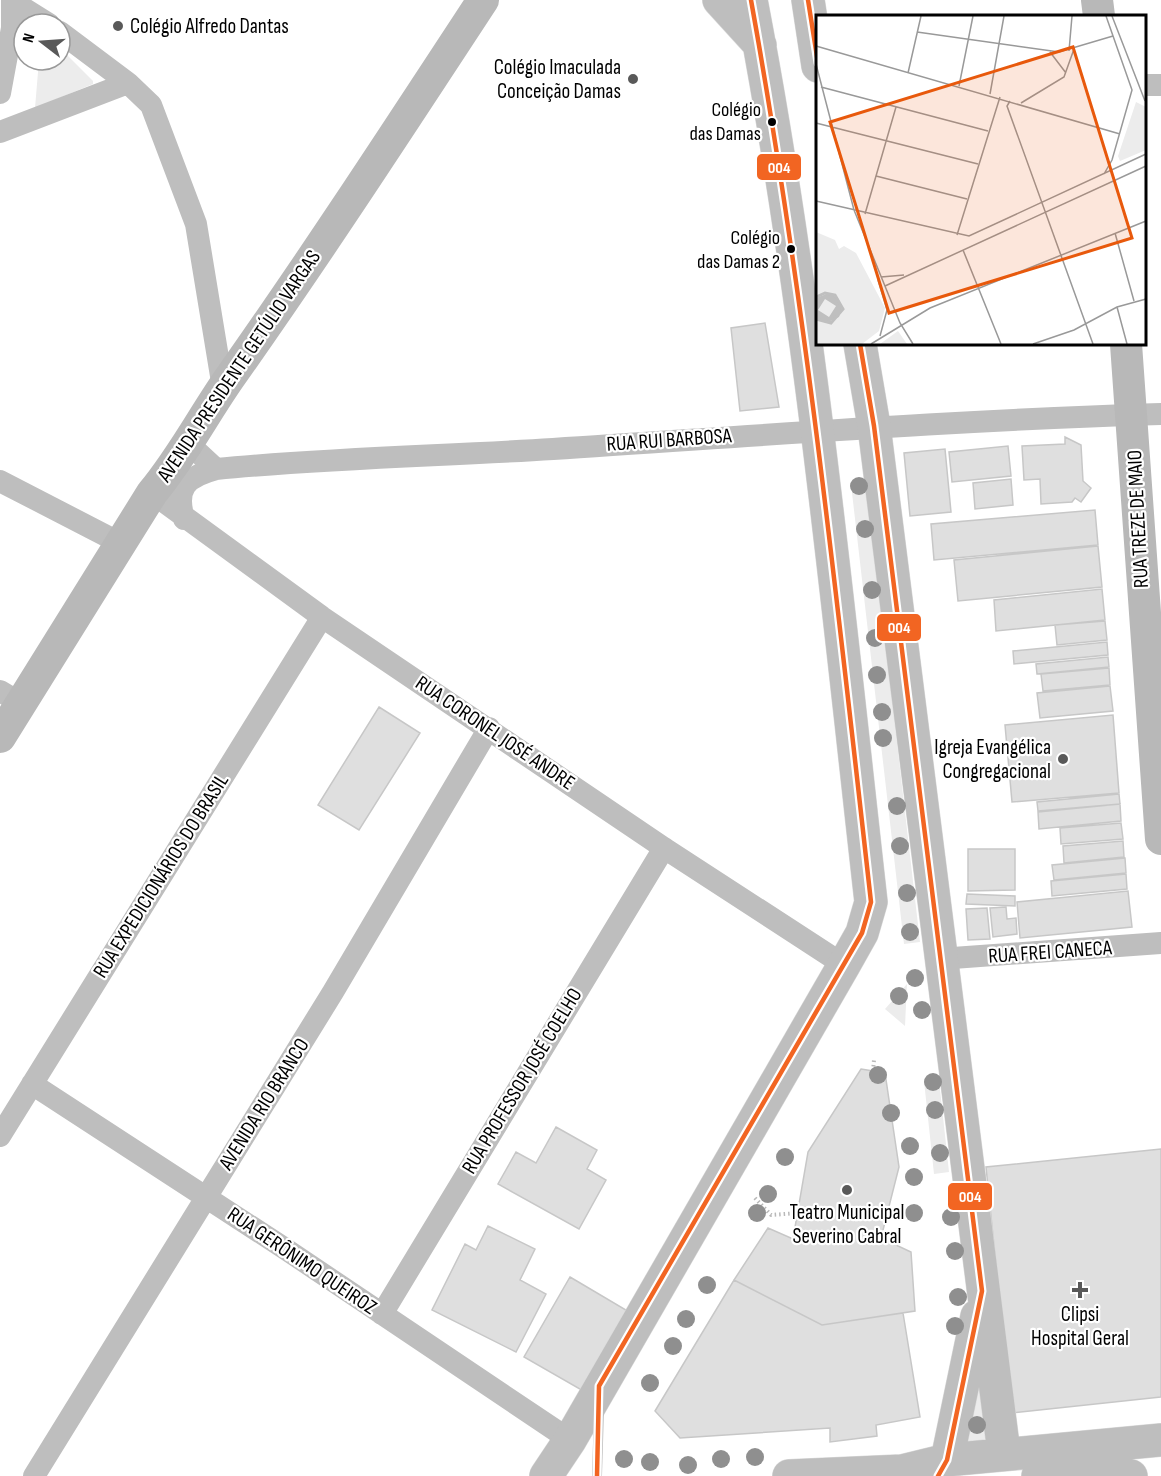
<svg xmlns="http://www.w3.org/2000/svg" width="1161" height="1476" viewBox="0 0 1161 1476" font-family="'Sofia Sans Condensed',sans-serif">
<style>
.green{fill:#ececec}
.building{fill:#dfdfdf;stroke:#c7c7c7;stroke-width:1.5}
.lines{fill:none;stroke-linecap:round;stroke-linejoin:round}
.primary-casing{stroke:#dbdbdb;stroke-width:34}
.path{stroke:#b9b9b9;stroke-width:4;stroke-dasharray:1.5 3;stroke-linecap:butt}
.service{stroke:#bebebe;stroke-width:10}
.minor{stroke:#bebebe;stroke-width:22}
.secondary{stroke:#b8b8b8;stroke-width:32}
.primary{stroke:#bebebe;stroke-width:33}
.bus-1-casing{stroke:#fff;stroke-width:9}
.bus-1{stroke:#f26522;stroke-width:4.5}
.tree{fill:#8f8f8f}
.poi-dot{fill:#595959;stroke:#fff;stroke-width:2}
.bus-dot{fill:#000;stroke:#fff;stroke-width:2}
.labels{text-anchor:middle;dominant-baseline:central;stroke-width:4.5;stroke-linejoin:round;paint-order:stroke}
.bus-label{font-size:20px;fill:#000;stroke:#fff;text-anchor:end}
.poi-label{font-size:21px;fill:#000;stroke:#fff;text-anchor:end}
.street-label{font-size:21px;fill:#000;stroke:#fff}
.inset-river{fill:none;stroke:#bfbfbf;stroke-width:3}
.inset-road{fill:none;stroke:#999;stroke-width:1.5}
.view{fill:#e8590c;fill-opacity:0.15;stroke:#e8590c;stroke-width:3}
.inset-edge{fill:none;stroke:#000;stroke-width:3}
.line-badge{stroke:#fff;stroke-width:2}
.badge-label{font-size:16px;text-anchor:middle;font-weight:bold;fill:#fff}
</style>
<rect width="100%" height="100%" fill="#fff"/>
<path class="green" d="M60,48L93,81V84L35,108L39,60H60Z
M867,483L920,942L904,944L851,484Z
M907,984L905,1026L885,1009Z
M939,1080L949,1172L934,1174L924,1081Z
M982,1344L990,1445L958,1447Z"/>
<path class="building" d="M765,323L779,407L740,411L731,328Z
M1065,437L1081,445L1083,481L1091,488L1081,502L1075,498L1072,502L1041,504L1040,479L1024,480L1022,446L1065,444Z
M1008,446L1011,476L952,482L949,452Z
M945,449L951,512L910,516L904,453Z
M1011,479L1013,505L975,509L973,483Z
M1095,510L1098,545L934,560L931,524Z
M1098,546L1102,587L958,601L954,560Z
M1102,589L1105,620L996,631L994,600Z
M1105,621L1107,640L1057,645L1055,625Z
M1107,642L1108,655L1014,664L1013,651Z
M1108,657L1109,667L1037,674L1036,664Z
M1109,668L1110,685L1043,691L1041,674Z
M1110,686L1113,711L1040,718L1037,693Z
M379,707L420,733L359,830L318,805Z
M1113,715L1119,793L1012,802L1005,725Z
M1119,794L1120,804L1038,811L1037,802Z
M1120,804L1121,821L1039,829L1038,812Z
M1121,823L1123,839L1061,844L1060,828Z
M1123,841L1124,857L1064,863L1063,846Z
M968,849H1015V890L968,891Z
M1125,858L1126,873L1054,880L1052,865Z
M1126,874L1127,889L1052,896L1051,881Z
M1128,891L1132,927L1020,938L1017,902Z
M967,894L1015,896V906L966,904Z
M1006,907L1007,919L1016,918L1017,934L993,937L990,908Z
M987,908L990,939L968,940L966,909Z
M861,1069L885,1073L899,1167L881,1238L911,1252L915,1311L822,1325L734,1280L768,1228L793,1239L808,1152Z
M556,1127L597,1150L587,1169L606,1180L579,1229L498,1184L516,1152L536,1163Z
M1161,1149V1397L1011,1413L986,1167Z
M488,1226L535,1249L520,1280L546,1294L516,1352L432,1310L465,1244L476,1250Z
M570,1277L631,1313L585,1392L524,1357Z
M734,1280L822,1325L903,1313L920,1417L876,1425L877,1436L830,1442V1428L680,1438L655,1411Z"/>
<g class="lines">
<defs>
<path id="primary" d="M719,0L760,45
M808,0L818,66
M860,344L874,426L1004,1453
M947,1460L977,1316
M546,1476L570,1440L844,965L862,933L871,902C837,600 808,298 751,0
M789,1476L902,1471L947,1460L1161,1440
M1038,1476L1117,1473L1131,1476"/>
</defs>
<use href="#primary" class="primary-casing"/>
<path class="path" d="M873,1071L874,1060
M755,1198L771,1215L798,1213"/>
<path class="service" d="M597,1476L599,1410"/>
<path class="minor" d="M12,1L49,24
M60,32L128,83L151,105L196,224L223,388
M1144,85H1161
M0,93L12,28V0
M0,132L128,83
M188,443L216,469C328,458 441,456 553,449C756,436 958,420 1161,414
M0,481L120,543
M152,493L322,617L664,848L844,965
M184,519C175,488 186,477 216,469
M0,691L20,703
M939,959L1161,943
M32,1084L284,1248L570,1440
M0,1136L322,617
M382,1314L664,848
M34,1476L333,992L489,728"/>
<path class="secondary" d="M1097,0L1099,16
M1126,344L1161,839
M0,737L152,493C183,456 205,412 233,373C319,251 401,125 483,0"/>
<use href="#primary" class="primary"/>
<defs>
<path id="bus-1" d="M808,0L818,63
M860,344L874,426L982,1291L947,1460L938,1476
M597,1476L599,1386L862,933L871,902C837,600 805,299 751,0"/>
</defs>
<use href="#bus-1" class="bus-1-casing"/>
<use href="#bus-1" class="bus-1"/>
</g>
<g class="tree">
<circle cx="859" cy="486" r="9"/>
<circle cx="865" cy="529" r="9"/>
<circle cx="872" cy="590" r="9"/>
<circle cx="875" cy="638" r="9"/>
<circle cx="877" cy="675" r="9"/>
<circle cx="882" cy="712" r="9"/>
<circle cx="883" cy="738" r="9"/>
<circle cx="897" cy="806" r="9"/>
<circle cx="900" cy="846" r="9"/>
<circle cx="907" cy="893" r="9"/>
<circle cx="910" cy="932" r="9"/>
<circle cx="915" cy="978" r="9"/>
<circle cx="899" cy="996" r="9"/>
<circle cx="922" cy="1010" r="9"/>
<circle cx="878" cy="1075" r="9"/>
<circle cx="933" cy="1082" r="9"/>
<circle cx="935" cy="1110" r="9"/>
<circle cx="891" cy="1113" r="9"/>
<circle cx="910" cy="1146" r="9"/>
<circle cx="940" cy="1153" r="9"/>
<circle cx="785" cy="1157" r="9"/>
<circle cx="914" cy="1177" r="9"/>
<circle cx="768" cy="1194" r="9"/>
<circle cx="757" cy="1213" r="9"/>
<circle cx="914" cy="1213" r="9"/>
<circle cx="951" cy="1217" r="9"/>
<circle cx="955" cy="1251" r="9"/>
<circle cx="707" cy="1285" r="9"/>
<circle cx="958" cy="1297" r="9"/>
<circle cx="686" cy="1319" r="9"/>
<circle cx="955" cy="1326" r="9"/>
<circle cx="673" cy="1346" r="9"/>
<circle cx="650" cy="1383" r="9"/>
<circle cx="977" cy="1425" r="9"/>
<circle cx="755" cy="1457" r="9"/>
<circle cx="624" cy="1459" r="9"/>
<circle cx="721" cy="1459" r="9"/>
<circle cx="650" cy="1462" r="9"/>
<circle cx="688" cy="1465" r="9"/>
</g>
<g class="poi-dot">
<circle cx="118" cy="26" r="6"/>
<circle cx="633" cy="79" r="6"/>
<circle cx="1063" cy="759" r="6"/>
<circle cx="847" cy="1190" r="6"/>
<path d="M1077 1281h6v6h6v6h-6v6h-6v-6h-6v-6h6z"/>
</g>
<g class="bus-dot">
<circle cx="772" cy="122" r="5"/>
<circle cx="791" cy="249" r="5"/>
</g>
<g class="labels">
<g class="bus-label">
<text x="761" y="110">Colégio<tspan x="761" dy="24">das Damas</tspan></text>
<text x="780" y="238">Colégio<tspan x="780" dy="24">das Damas 2</tspan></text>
</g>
<g class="poi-label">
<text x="130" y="26" text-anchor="start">Colégio Alfredo Dantas</text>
<text x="621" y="67">Colégio Imaculada<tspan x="621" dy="24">Conceição Damas</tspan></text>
<text x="1051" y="747">Igreja Evangélica<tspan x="1051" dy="24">Congregacional</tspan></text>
<text x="847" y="1212" text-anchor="middle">Teatro Municipal<tspan x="847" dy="24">Severino Cabral</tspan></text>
<text x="1080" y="1314" text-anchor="middle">Clipsi<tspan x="1080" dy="24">Hospital Geral</tspan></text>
</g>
<g class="street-label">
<text transform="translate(239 366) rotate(-56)">AVENIDA PRESIDENTE GETÚLIO VARGAS</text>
<text transform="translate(669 440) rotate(-4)">RUA RUI BARBOSA</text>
<text transform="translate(1138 519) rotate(-93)">RUA TREZE DE MAIO</text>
<text transform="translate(495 733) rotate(34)">RUA CORONEL JOSÉ ANDRE</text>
<text transform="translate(161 876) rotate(-58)">RUA EXPEDICIONÁRIOS DO BRASIL</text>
<text transform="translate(1050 952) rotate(-4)">RUA FREI CANECA</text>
<text transform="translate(522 1081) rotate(-59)">RUA PROFESSOR JOSÉ COELHO</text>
<text transform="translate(264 1104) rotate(-58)">AVENIDA RIO BRANCO</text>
<text transform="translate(302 1261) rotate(34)">RUA GERÔNIMO QUEIROZ</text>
</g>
</g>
<g transform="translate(816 15)">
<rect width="330" height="330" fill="#fff"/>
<path d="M320,87L330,92V135L304,146L302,141ZM0,217L19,225L23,234L28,231L40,238L69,293L63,316L46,329H0ZM82,316L91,329H64Z" fill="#ececec"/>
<path d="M13,278L22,283L26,292L23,302L10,308L0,303V283ZM9,284L20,291L13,302L2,295Z" fill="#bfbfbf" fill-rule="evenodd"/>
<path class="inset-river" d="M0,282L9,278L19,280L27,294L15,308L0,304"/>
<path class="inset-road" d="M296,1L329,86M101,17L243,37L297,21M0,31L304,119M253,36L256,1M234,37L250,58M0,49L38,195M92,58L105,1M143,71L157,1M5,72L172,116M174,79L188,1M194,86L191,91L277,329M205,88L248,62L258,34M0,108L162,149M288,159L296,145L316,75L290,1M60,161L151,184M0,186L153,221L330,139M38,195L84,308L97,329M49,199L80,92M299,218L318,286M141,220L184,82M147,235L185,329M65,262L88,260M62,265L71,295L64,321M69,271L330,151M301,292L311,329M55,329L114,293L330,206M217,329L258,315L301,292L330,284"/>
<path class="view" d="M257,32L316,223L73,298L14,107Z"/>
<rect width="330" height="330" class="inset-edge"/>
</g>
<g class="line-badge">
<rect x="756" y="153" width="46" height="28" rx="6" fill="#f26522"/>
<rect x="876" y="613" width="46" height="29" rx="6" fill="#f26522"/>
<rect x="947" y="1182" width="46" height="29" rx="6" fill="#f26522"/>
</g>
<g class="badge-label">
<text x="779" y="173">004</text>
<text x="899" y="633">004</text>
<text x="970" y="1202">004</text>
</g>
<g transform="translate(42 42) rotate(287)"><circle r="28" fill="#ffffff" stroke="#999999" stroke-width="1.5"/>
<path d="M0-4.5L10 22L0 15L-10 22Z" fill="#595959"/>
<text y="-9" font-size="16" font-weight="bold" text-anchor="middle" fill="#000000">N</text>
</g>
</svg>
